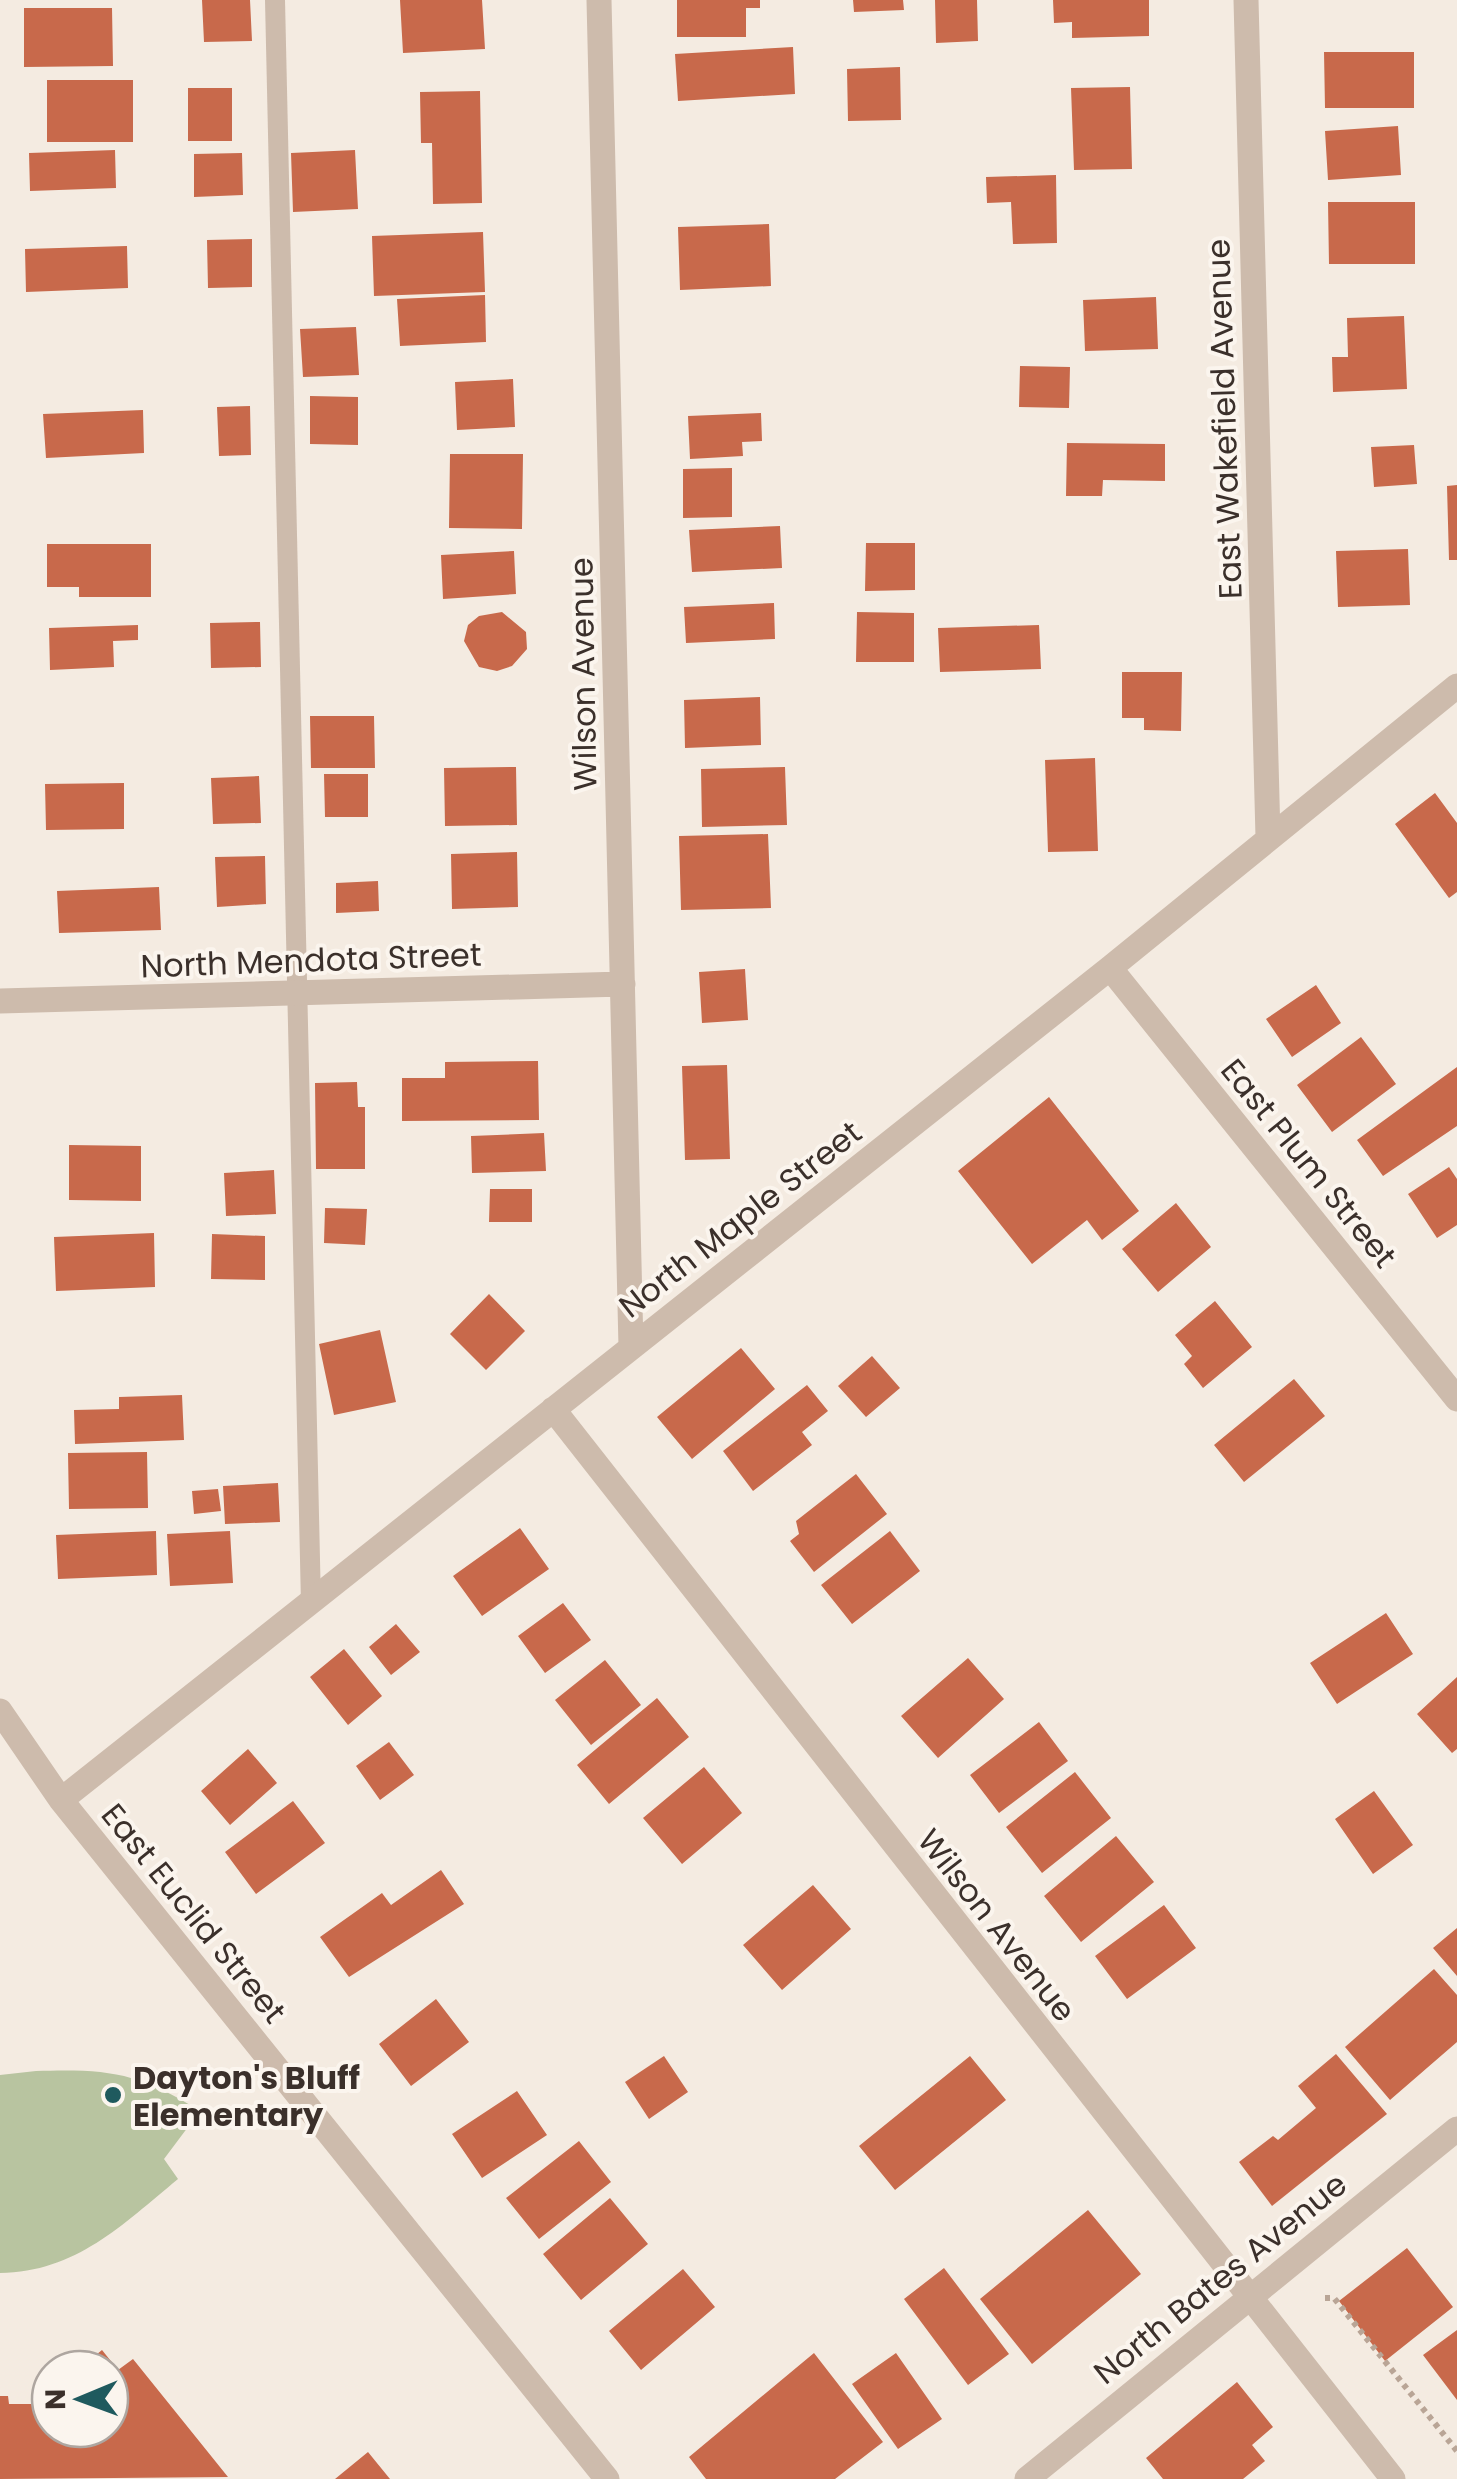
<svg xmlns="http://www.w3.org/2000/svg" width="1457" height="2479" viewBox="0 0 1457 2479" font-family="Poppins,sans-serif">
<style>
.green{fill:#b8c4a0}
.building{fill:#c8694b}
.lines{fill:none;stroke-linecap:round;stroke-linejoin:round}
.path{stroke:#b9a596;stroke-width:6;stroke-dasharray:5 5;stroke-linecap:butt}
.lane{stroke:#cdbbac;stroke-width:20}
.street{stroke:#cdbbac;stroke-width:25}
.poi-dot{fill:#1f5a5e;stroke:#fbf5ee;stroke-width:4}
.labels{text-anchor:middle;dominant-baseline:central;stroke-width:8;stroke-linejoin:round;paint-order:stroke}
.street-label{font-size:32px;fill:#3b302b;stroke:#fbf5ee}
.poi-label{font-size:32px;font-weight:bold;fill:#3b302b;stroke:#fbf5ee;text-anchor:start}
</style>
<rect width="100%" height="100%" fill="#f4ebe1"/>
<path class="green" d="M36,2071C109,2069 137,2072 200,2111L164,2159L178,2179C122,2225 76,2272 0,2273V2075Z"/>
<path class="building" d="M202,0H250L252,41L204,42Z
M400,0H482L485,49L403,53Z
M677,0H760V8H746V37H677Z
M853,0H903L904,10L854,12Z
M935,0H977L978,41L936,43Z
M1053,0H1149V36L1072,38V22L1054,23Z
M24,8H112L113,66L24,67Z
M793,47L795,94L678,101L675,54Z
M1324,52H1414V108H1325Z
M900,67L901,120L848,121L847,69Z
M47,80H133V142H47Z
M1130,87L1132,169L1074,170L1071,88Z
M188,88H232V141H188Z
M480,91L482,203L433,204L432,143H421L420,92Z
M1398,126L1401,175L1328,180L1325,131Z
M115,150L116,188L30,191L29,153Z
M355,150L358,209L293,212L291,153Z
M242,153L243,195L194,197V154Z
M1056,175L1057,243L1013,244L1011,202L987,203L986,177Z
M1328,202H1415V264H1329Z
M769,224L771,286L680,290L678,227Z
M483,232L485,292L374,296L372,236Z
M252,239V287L208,288L207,240Z
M127,246L128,288L26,292L25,249Z
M485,295L486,342L400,346L397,299Z
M1156,297L1158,349L1085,351L1083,300Z
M1404,316L1407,389L1333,392L1332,357H1348L1347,318Z
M356,327L359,375L303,377L300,329Z
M1020,366L1070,367L1069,408L1019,407Z
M513,379L515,427L457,430L455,382Z
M310,396L358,397V445L310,444Z
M250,406L251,455L219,456L217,407Z
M143,410L144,453L46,458L43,414Z
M761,413L762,441L742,442L743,456L690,459L688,416Z
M1067,443L1165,444V481L1103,480L1102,496H1066Z
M1414,445L1417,484L1374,487L1371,447Z
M450,454H523L522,529L449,528Z
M732,468V517L683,518V469Z
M1457,485V560H1449L1447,486Z
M780,526L782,568L692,572L689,530Z
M866,543H915V590L865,591Z
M47,544H151V597H79V587H47Z
M1408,549L1410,605L1338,607L1336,551Z
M514,551L516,594L443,599L441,555Z
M774,603L775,639L686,643L684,607Z
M502,612L526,632L527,649L512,666L497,671L479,667L464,641L468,625L479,616Z
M857,612L914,613V662H856Z
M260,622L261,667L211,668L210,623Z
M138,625V640L113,641L114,667L50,670L49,628Z
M1039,625L1041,669L940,672L938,628Z
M1122,672H1182L1181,731L1144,730V718H1122Z
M760,697L761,745L685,748L684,700Z
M310,716H374L375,768H311Z
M1095,758L1098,851L1048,852L1045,760Z
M516,767L517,825L445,826L444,768Z
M785,767L787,825L702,827L701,769Z
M324,774H368V817H325Z
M259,776L261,823L213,824L211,778Z
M124,783V829L46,830L45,784Z
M1435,793L1457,823V892L1449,898L1395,824Z
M768,834L771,908L681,910L679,836Z
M517,852L518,907L452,909L451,854Z
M265,856L266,904L217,907L215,857Z
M378,881L379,911L336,913V883Z
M159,887L161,930L59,933L57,891Z
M745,969L748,1020L702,1023L699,972Z
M1316,985L1341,1023L1292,1057L1266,1019Z
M1361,1037L1396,1084L1332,1132L1297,1085Z
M538,1061L539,1120L402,1121V1078H445V1062Z
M727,1065L730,1159L685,1160L682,1066Z
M1457,1067V1126L1383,1176L1357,1140Z
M357,1082L358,1107H365V1169H316L315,1083Z
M1049,1097L1139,1211L1102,1240L1087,1220L1032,1264L958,1171Z
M544,1133L546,1171L472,1173L471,1136Z
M69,1145L141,1146V1201L69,1200Z
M1449,1167L1457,1179V1225L1437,1238L1408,1194Z
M274,1170L276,1214L226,1216L224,1173Z
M490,1189H532V1222H489Z
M1176,1203L1211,1247L1158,1292L1122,1249Z
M325,1208L367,1209L365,1245L324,1243Z
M154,1233L155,1287L56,1291L54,1237Z
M212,1234L265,1236V1280L211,1279Z
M489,1294L525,1331L486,1370L450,1334Z
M1215,1301L1252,1347L1203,1388L1184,1364L1192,1356L1175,1335Z
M380,1330L396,1402L334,1415L319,1344Z
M741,1348L775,1389L692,1459L657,1417Z
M872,1356L900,1388L866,1417L838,1386Z
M1294,1379L1325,1416L1244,1482L1214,1445Z
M807,1385L828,1411L802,1432L812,1445L753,1491L723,1451Z
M182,1395L184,1440L75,1444L74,1410L119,1409V1397Z
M147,1452L148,1508L69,1509L68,1453Z
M856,1474L887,1514L814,1572L790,1541L799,1534L796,1521Z
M278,1483L280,1522L225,1524L223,1486Z
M218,1489L221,1511L194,1514L192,1491Z
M520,1528L549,1569L482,1616L453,1576Z
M156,1531L157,1575L58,1579L56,1535Z
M230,1531L233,1583L170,1586L167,1534Z
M890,1531L920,1571L852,1624L821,1585Z
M563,1603L591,1640L545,1673L518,1636Z
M1386,1613L1413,1654L1337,1704L1310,1663Z
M396,1624L420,1652L391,1675L369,1647Z
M344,1649L382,1696L348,1725L310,1677Z
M968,1658L1004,1699L938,1758L901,1716Z
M605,1660L641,1705L591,1745L555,1700Z
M1457,1677V1749L1452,1753L1417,1714Z
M657,1698L689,1737L609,1804L577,1765Z
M1039,1722L1068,1761L999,1813L970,1775Z
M389,1742L414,1775L380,1800L356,1766Z
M248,1749L277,1783L230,1825L201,1791Z
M704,1767L742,1813L682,1864L643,1818Z
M1075,1772L1111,1818L1042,1873L1006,1827Z
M1374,1791L1413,1845L1373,1874L1335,1819Z
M293,1801L325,1843L256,1894L225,1852Z
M1116,1836L1154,1882L1081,1942L1044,1896Z
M441,1870L464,1904L349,1977L320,1937L382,1893L391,1905Z
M813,1885L851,1929L782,1990L743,1945Z
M1164,1905L1196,1948L1127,1999L1095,1956Z
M1457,1928V1976L1433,1948Z
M1434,1969L1457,1995V2042L1390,2100L1345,2047Z
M436,1999L469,2042L411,2086L379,2044Z
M1336,2054L1387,2114L1272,2206L1239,2162L1273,2136L1278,2140L1316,2108L1298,2086Z
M664,2056L688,2092L649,2119L625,2082Z
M970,2056L1006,2100L895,2190L859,2146Z
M517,2091L547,2135L482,2178L452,2134Z
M579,2141L611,2182L539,2239L506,2198Z
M610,2198L648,2244L581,2300L543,2254Z
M1088,2210L1141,2274L1032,2364L980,2299Z
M1407,2248L1453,2307L1385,2361L1339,2301Z
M944,2268L1009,2354L968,2385L904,2299Z
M683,2269L715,2307L641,2370L609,2331Z
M1457,2330V2400L1423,2355Z
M102,2350L118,2370L133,2359L228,2477L0,2479V2396H8L9,2404H35L50,2392V2429H110V2369H79Z
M814,2353L883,2442L835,2479H706L689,2457Z
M896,2353L942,2419L898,2449L852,2384Z
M1237,2382L1273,2427L1252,2445L1265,2461L1243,2479H1163L1146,2458Z
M368,2452L390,2479H335Z"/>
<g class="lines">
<path class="path" d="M1325,2298H1334L1457,2451"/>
<path class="lane" d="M275,0L311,1604"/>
<path class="street" d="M599,0L631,1347
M1246,0L1268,837
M1110,968L1457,1399
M0,1001L623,984
M553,1409L1393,2479
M0,1711L61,1800L607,2479
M61,1800L1110,968L1457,686
M1027,2479L1457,2129"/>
</g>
<circle class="poi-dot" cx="113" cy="2095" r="10"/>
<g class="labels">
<g class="street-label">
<text transform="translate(1224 419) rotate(-92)">East Wakefield Avenue</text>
<text transform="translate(583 674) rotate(-91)">Wilson Avenue</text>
<text transform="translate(311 960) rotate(-2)">North Mendota Street</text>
<text transform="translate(1309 1163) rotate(51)">East Plum Street</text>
<text transform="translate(740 1219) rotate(-38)">North Maple Street</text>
<text transform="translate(194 1913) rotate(51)">East Euclid Street</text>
<text transform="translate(997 1925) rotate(52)">Wilson Avenue</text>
<text transform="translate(1220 2278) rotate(-39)">North Bates Avenue</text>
</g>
<g class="poi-label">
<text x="133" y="2077">Dayton's Bluff<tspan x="133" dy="37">Elementary</tspan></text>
</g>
</g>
<g transform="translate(80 2399) rotate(269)"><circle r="48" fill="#fbf5ee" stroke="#aea6a0" stroke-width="2.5"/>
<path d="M0-8L18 38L0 25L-18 38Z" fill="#1f5a5e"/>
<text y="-15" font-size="28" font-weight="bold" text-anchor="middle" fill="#3b302b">N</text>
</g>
</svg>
